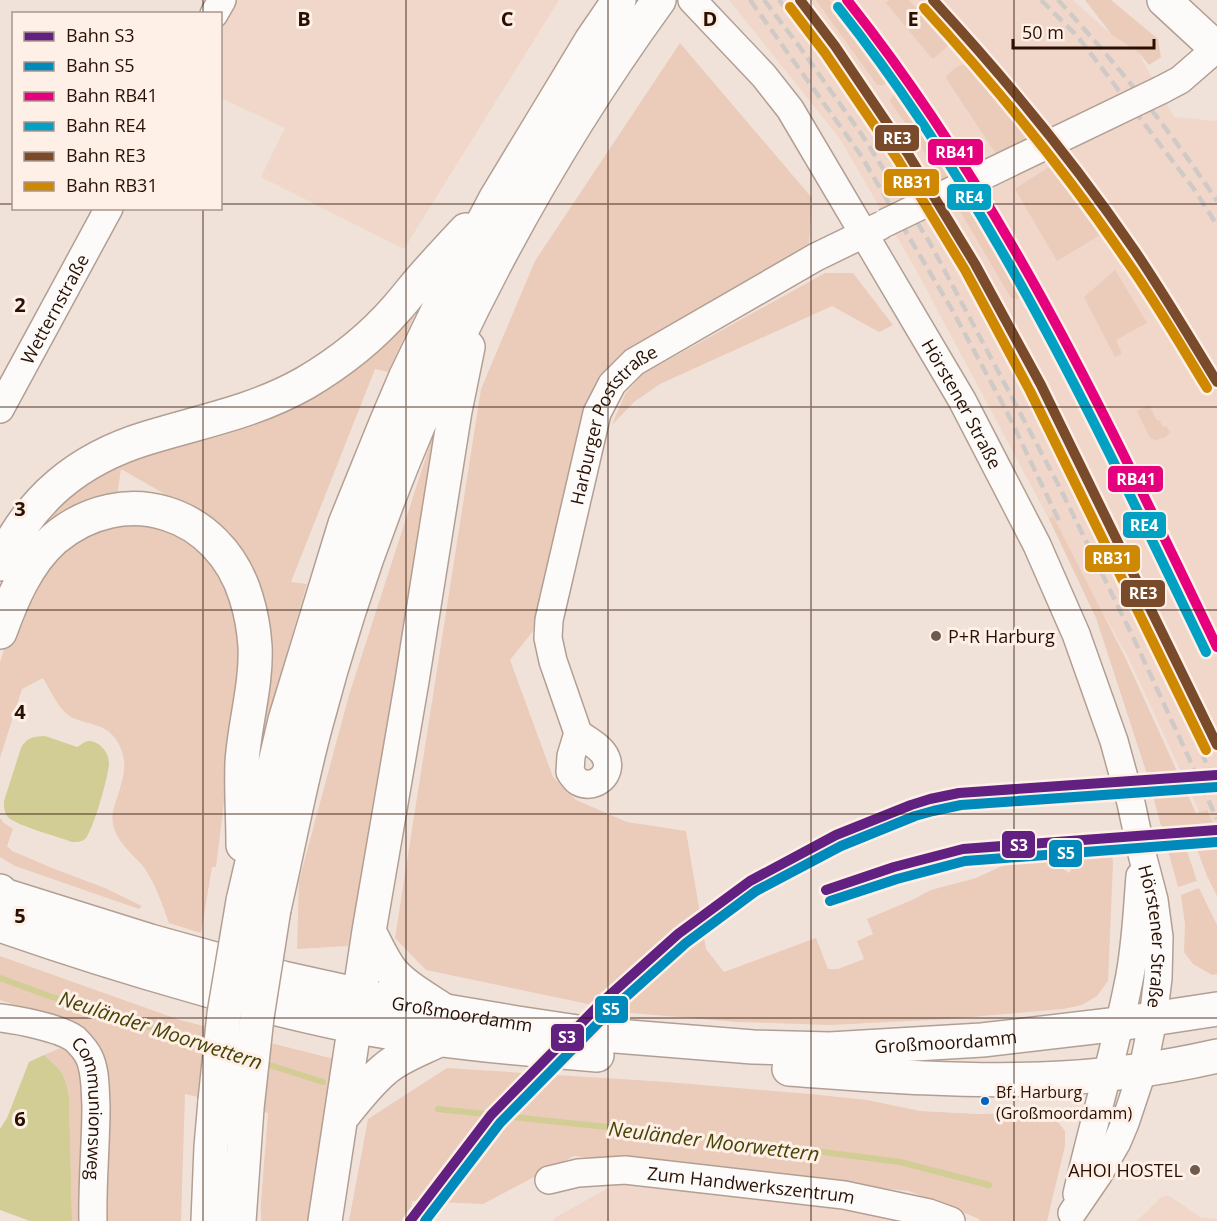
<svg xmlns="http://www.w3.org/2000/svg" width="1217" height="1221" viewBox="0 0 1217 1221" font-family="'Open Sans',sans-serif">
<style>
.built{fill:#f0d7ca}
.green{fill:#ebcbb9}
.water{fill:#d1cd94}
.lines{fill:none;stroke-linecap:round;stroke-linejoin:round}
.stream{stroke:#d1cd94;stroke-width:6}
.minor-casing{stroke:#b29f94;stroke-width:30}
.major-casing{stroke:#b29f94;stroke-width:36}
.highway-casing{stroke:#b29f94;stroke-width:36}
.minor{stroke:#fdfbf9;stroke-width:27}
.major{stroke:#fdfbf9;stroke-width:33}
.highway{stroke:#fdfbf9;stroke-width:33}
.rail{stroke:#d0cac7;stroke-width:4.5;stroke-dasharray:12 6;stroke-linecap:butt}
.minor-bridge-casing{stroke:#b29f94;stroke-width:30;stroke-linecap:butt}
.highway-bridge-casing{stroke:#b29f94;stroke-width:36;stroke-linecap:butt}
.minor-bridge{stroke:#fdfbf9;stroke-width:27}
.highway-bridge{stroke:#fdfbf9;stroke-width:33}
.rail-1-casing{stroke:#feefe7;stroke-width:15}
.rail-2-casing{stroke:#feefe7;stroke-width:15}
.rail-3-casing{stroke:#feefe7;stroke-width:15}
.rail-4-casing{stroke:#feefe7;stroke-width:15}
.rail-5-casing{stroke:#feefe7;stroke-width:15}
.rail-6-casing{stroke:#feefe7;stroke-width:15}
.rail-1{stroke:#622181;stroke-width:10}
.rail-2{stroke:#0089bb;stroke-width:10}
.rail-3{stroke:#e5007d;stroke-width:10}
.rail-4{stroke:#02a1c4;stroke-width:10}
.rail-5{stroke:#7a4b2a;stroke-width:10}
.rail-6{stroke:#ce8801;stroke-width:10}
.grid{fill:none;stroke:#291003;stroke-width:1.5;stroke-opacity:0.55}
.poi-dot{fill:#6f5a4e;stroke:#feefe7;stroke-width:2}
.bus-dot{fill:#0065bd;stroke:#feefe7;stroke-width:2}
.labels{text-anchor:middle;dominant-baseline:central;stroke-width:6;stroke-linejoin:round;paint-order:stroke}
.bus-label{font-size:16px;fill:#291003;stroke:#feefe7;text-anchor:start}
.street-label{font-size:18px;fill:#291003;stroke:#feefe7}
.poi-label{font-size:18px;fill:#291003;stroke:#feefe7;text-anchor:start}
.water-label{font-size:20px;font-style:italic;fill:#454405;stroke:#feefe7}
.grid-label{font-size:20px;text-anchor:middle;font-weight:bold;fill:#291003;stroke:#feefe7;stroke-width:6;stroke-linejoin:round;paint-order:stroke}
.line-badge{stroke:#feefe7;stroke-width:2}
.badge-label{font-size:16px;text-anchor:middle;font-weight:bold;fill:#fff}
</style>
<rect width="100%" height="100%" fill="#f1e2d9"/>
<path class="built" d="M211,0H559L404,249L261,177L285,128L221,98L220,14Z
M729,0H1073L1112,35L1138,52L1174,117L1217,121V850L1127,655L1059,538L916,270L840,139Z
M619,1182L774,1199L921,1221H553L556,1217Z
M1168,1195L1200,1217L1217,1219V1221H1137L1160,1198Z"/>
<path class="green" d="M816,0H829L889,78V81L883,85H877Z
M889,0H909L947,41L948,46L933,59L930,56L886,3Z
M1085,0H1111L1158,39L1161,57L1149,65L1138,52L1112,35Z
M680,43L812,198L809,245L625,350L602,377L586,410L533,631L510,660L553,777L576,800L627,822L686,831L706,949L724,972L816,938L828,969H838L864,959L857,941L873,934L867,919L912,900L931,890L976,878L1076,832L1077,837L1058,865L1069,873L1088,844L1095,845L1111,841L1113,864L1108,981L1097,996L1082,1005L1063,1009L948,1019L831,1025L737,1022L631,1013L426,970L395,938L481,389L535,261Z
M967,64L1031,144L1000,160L946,78C951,70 957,65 967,64Z
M895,94L899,95C944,158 985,224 1025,291L1024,295L1017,299L1011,298L933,165L890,101L892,97Z
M1049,167L1100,235L1057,261L1015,189Z
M1115,270L1147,323L1116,340L1122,354L1115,357L1084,297Z
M825,273H853L893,325L879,332L832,306L660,384L634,402L612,425L625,394L643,374Z
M418,308L388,372L375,369L291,582L307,584L261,740L240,554L229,531L121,469L117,497L38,539L29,535L47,512L100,470L414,309Z
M1149,405L1157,421L1159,420L1163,427L1166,426L1170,432L1166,437L1156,440L1150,438L1137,411Z
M434,432L442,438L393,716L348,946L297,949L299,881L349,695Z
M1053,516L1126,659L1196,813L1207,810L1217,833V896L1207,876L1192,836L1183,839L1197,881L1178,887L1146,771L1096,618L1049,519Z
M145,521L202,547L235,600L241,665L216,867H212L201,933L169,923C162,904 156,885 145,869C134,854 117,844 113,824C111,814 114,807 117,798C124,776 129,761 117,741C107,724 89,725 73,718C58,710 52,692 43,678L22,689L0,758V662L10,632L49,560L82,533Z
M0,818L4,823L13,829L7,846L12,851L52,868L105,888L142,906L139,909L15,866L0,857Z
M1199,888L1217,925V974L1212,975L1193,964L1184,952L1185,924L1181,895Z
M0,956L180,1020L338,1060L314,1221H261V1202L268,1113L185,1094L181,1221H72L69,1098C65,1073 62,1071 44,1055L86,1037L53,1018L0,1000Z
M447,1068L667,1082L810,1094L867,1100L920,1111L976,1114L1031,1113L1053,1116L1065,1131V1146L1047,1221H981L977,1218L909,1191L574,1156L483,1204L412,1201L410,1221H349L368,1119Z"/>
<path class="water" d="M45,736L77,747C81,745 85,741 89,741C101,742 109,753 109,763C109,775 93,831 85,839C81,842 77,842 72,842C59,837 18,826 9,818C4,814 4,807 4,801L21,748C27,737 33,737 45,736Z
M44,1055C62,1071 65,1073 69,1098L72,1221H30L0,1210V1129L7,1118L29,1062Z"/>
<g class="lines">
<path class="stream" d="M0,978L49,996L211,1046
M260,1062L323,1082
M438,1109L739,1141L900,1162L989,1185"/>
<defs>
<g id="minor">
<path id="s1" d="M692,0L764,76L790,109L962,400L1037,545L1076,634L1114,741L1131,803L1142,854L1154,900L1159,937L1158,978L1153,1019L1143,1069L1125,1123L1117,1142L1098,1175L1072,1213"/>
<path d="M214,14L222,0"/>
<path d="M1161,90L1180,80L1217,48"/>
<path id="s2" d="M0,409L109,208"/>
<path id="s3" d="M578,733C586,740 602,747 606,758C613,774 595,790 579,782C575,780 573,776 570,772L571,756L578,733L553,661L548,638L549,620L597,413L612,384L634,362L816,257L880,226"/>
<path id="s4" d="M0,1018C18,1020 60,1028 75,1039C80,1044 86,1050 89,1057C96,1071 95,1091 96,1106C96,1145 92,1183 93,1221"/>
<path id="s5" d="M549,1180L578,1173L625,1170L844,1195L929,1213L951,1221"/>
<path d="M1077,1194C1093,1124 1114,1055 1128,985C1136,949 1137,912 1140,876"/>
</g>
<g id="major">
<path d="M1164,0L1217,49"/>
<path id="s6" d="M0,894L150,941L283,978L392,1002L517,1023L591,1034L753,1047L830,1049L982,1040L1119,1024L1217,1009"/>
<path d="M0,925C63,947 126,967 190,985C244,1001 299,1015 353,1026C434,1041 516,1049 597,1055"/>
<path d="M789,1069C872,1075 957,1082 1040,1079C1099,1077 1160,1069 1217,1056"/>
</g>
<path id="highway" d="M0,564C30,499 78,459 147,438C202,421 254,412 305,383C339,363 371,338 397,308C406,298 414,287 423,277C437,261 452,245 466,230
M0,632C12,599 27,563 54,539C124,480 220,511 246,597C251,613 254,630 255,646C257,684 244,726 242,763C241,790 243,818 243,845
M0,891L3,895
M243,901L285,720L345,524L386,423L406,376L452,281L496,198L591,41L619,0
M274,909C288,849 299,788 315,728C383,467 501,218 659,0
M369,931C375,943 381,956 389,968C401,985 427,999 445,1011
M341,1118C355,1101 368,1083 385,1069C400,1056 421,1049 439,1040
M208,1221L211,1147L215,1101
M239,1221L247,1108
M325,1221L369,931L412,681L455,411L468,347"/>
</defs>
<use href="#minor" class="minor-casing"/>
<use href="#major" class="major-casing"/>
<use href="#highway" class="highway-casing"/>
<use href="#minor" class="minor"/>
<use href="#major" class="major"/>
<use href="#highway" class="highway"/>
<path class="rail" d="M750,0L860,154L951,308L1006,410L1061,525
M764,0L799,46L862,135L930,243L1060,488L1134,639L1217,819
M779,0L829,66L889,153L956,264L1021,382L1183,711L1217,787
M1041,0L1078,37L1194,189L1217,225
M1058,0C1116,63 1170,130 1217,201"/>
<defs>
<path id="minor-bridge" d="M885,223L1161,90"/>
<path id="highway-bridge" d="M215,1101L224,1014L243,901
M247,1108L257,1017L274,909"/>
</defs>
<use href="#minor-bridge" class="minor-bridge-casing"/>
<use href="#highway-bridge" class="highway-bridge-casing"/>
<use href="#minor-bridge" class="minor-bridge"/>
<use href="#highway-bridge" class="highway-bridge"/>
<defs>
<path id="rail-1" d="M826,890L894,867L963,849L1217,830
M410,1221L491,1115L602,1002L678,934L750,881L836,835L911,805L930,799L959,793L1217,775"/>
<path id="rail-2" d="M830,901L897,879L965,861L1217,842
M425,1221L500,1123L610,1011L686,943L756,891L841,846L915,816L933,811L961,805L1217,787"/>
<path id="rail-3" d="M847,0C1003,196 1109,423 1217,647"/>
<path id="rail-4" d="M838,7C993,202 1098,429 1206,652"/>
<path id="rail-5" d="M800,0L835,46L908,154L975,264L1041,385L1217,745
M933,0C1006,79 1074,162 1135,251C1164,294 1190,338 1217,382"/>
<path id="rail-6" d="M790,7L825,53L898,160L965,270L1030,391L1206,750
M924,8C996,87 1064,169 1124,257C1154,299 1180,344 1207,388"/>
</defs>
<use href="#rail-1" class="rail-1-casing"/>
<use href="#rail-2" class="rail-2-casing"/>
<use href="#rail-3" class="rail-3-casing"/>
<use href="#rail-4" class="rail-4-casing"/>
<use href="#rail-5" class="rail-5-casing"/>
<use href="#rail-6" class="rail-6-casing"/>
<use href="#rail-1" class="rail-1"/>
<use href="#rail-2" class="rail-2"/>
<use href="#rail-3" class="rail-3"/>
<use href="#rail-4" class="rail-4"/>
<use href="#rail-5" class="rail-5"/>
<use href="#rail-6" class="rail-6"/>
</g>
<path class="grid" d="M203,0V14M406,0V1221M608,0V1221M811,0V1221M1014,0V1221M0,204H14M220,204H1217M203,208V1221M0,407H1217M0,610H1217M0,814H1217M0,1018H1217"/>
<g class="poi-dot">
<circle cx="936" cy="636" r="6"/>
<circle cx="1195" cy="1170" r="6"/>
</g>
<circle class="bus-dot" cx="985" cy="1101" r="5"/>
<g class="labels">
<g class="bus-label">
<text x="996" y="1092">Bf. Harburg<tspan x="996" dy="21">(Großmoordamm)</tspan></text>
</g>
<g class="street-label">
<text stroke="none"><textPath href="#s2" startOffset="114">Wetternstraße</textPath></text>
<text stroke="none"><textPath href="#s1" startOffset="488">Hörstener Straße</textPath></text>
<text stroke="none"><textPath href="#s3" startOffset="466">Harburger Poststraße</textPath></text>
<text stroke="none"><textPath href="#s1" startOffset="1059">Hörstener Straße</textPath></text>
<text stroke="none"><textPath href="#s6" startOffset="478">Großmoordamm</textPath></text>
<text stroke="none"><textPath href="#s6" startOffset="964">Großmoordamm</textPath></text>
<text stroke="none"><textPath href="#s4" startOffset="152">Communionsweg</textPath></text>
<text stroke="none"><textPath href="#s5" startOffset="204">Zum Handwerkszentrum</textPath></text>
</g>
<g class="poi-label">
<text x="948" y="636">P+R Harburg</text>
<text x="1183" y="1170" text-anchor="end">AHOI HOSTEL</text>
</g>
<g class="water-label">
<text transform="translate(161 1030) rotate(18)">Neuländer Moorwettern</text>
<text transform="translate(714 1141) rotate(7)">Neuländer Moorwettern</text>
</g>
</g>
<g class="grid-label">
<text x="304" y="26">B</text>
<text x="507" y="26">C</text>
<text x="710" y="26">D</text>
<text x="913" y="26">E</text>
<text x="20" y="312">2</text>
<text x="20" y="516">3</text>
<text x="20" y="719">4</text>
<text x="20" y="923">5</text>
<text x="20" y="1126">6</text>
</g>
<g class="line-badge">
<rect x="874" y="124" width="46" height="28" rx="6" fill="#7a4b2a"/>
<rect x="927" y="138" width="57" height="28" rx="6" fill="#e5007d"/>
<rect x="883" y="168" width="57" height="29" rx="6" fill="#ce8801"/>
<rect x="946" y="183" width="46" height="28" rx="6" fill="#02a1c4"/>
<rect x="1107" y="465" width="57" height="28" rx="6" fill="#e5007d"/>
<rect x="1122" y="511" width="45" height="28" rx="6" fill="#02a1c4"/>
<rect x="1084" y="544" width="57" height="29" rx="6" fill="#ce8801"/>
<rect x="1120" y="579" width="46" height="29" rx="6" fill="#7a4b2a"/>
<rect x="1001" y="830" width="35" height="29" rx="6" fill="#622181"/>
<rect x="1048" y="839" width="35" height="29" rx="6" fill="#0089bb"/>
<rect x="594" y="995" width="35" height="29" rx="6" fill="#0089bb"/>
<rect x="550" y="1023" width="35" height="29" rx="6" fill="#622181"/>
</g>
<g class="badge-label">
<text x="897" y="144">RE3</text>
<text x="955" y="158">RB41</text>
<text x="912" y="188">RB31</text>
<text x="969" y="203">RE4</text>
<text x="1136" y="485">RB41</text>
<text x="1144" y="531">RE4</text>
<text x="1112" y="564">RB31</text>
<text x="1143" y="599">RE3</text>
<text x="1019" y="851">S3</text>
<text x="1066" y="859">S5</text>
<text x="611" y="1015">S5</text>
<text x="567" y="1043">S3</text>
</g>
<rect x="12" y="12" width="210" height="198" fill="#feefe7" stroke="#a9968c" stroke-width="1.5"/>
<rect x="24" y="32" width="30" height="9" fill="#622181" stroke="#a9968c" stroke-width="1.5"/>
<text x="66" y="42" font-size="18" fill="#291003">Bahn S3</text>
<rect x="24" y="62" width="30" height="9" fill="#0089bb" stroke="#a9968c" stroke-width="1.5"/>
<text x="66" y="72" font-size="18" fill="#291003">Bahn S5</text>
<rect x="24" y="92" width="30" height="9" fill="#e5007d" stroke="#a9968c" stroke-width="1.5"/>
<text x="66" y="102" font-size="18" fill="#291003">Bahn RB41</text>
<rect x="24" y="122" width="30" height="9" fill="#02a1c4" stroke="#a9968c" stroke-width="1.5"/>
<text x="66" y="132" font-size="18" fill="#291003">Bahn RE4</text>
<rect x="24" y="152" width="30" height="9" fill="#7a4b2a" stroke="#a9968c" stroke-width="1.5"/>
<text x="66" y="162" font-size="18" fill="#291003">Bahn RE3</text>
<rect x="24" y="182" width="30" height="9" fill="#ce8801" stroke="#a9968c" stroke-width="1.5"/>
<text x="66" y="192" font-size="18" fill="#291003">Bahn RB31</text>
<path d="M1013 39v9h141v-9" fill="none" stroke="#291003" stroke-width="3"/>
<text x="1022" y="39" font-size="18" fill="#291003" stroke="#feefe7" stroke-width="4.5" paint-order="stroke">50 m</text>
</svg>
